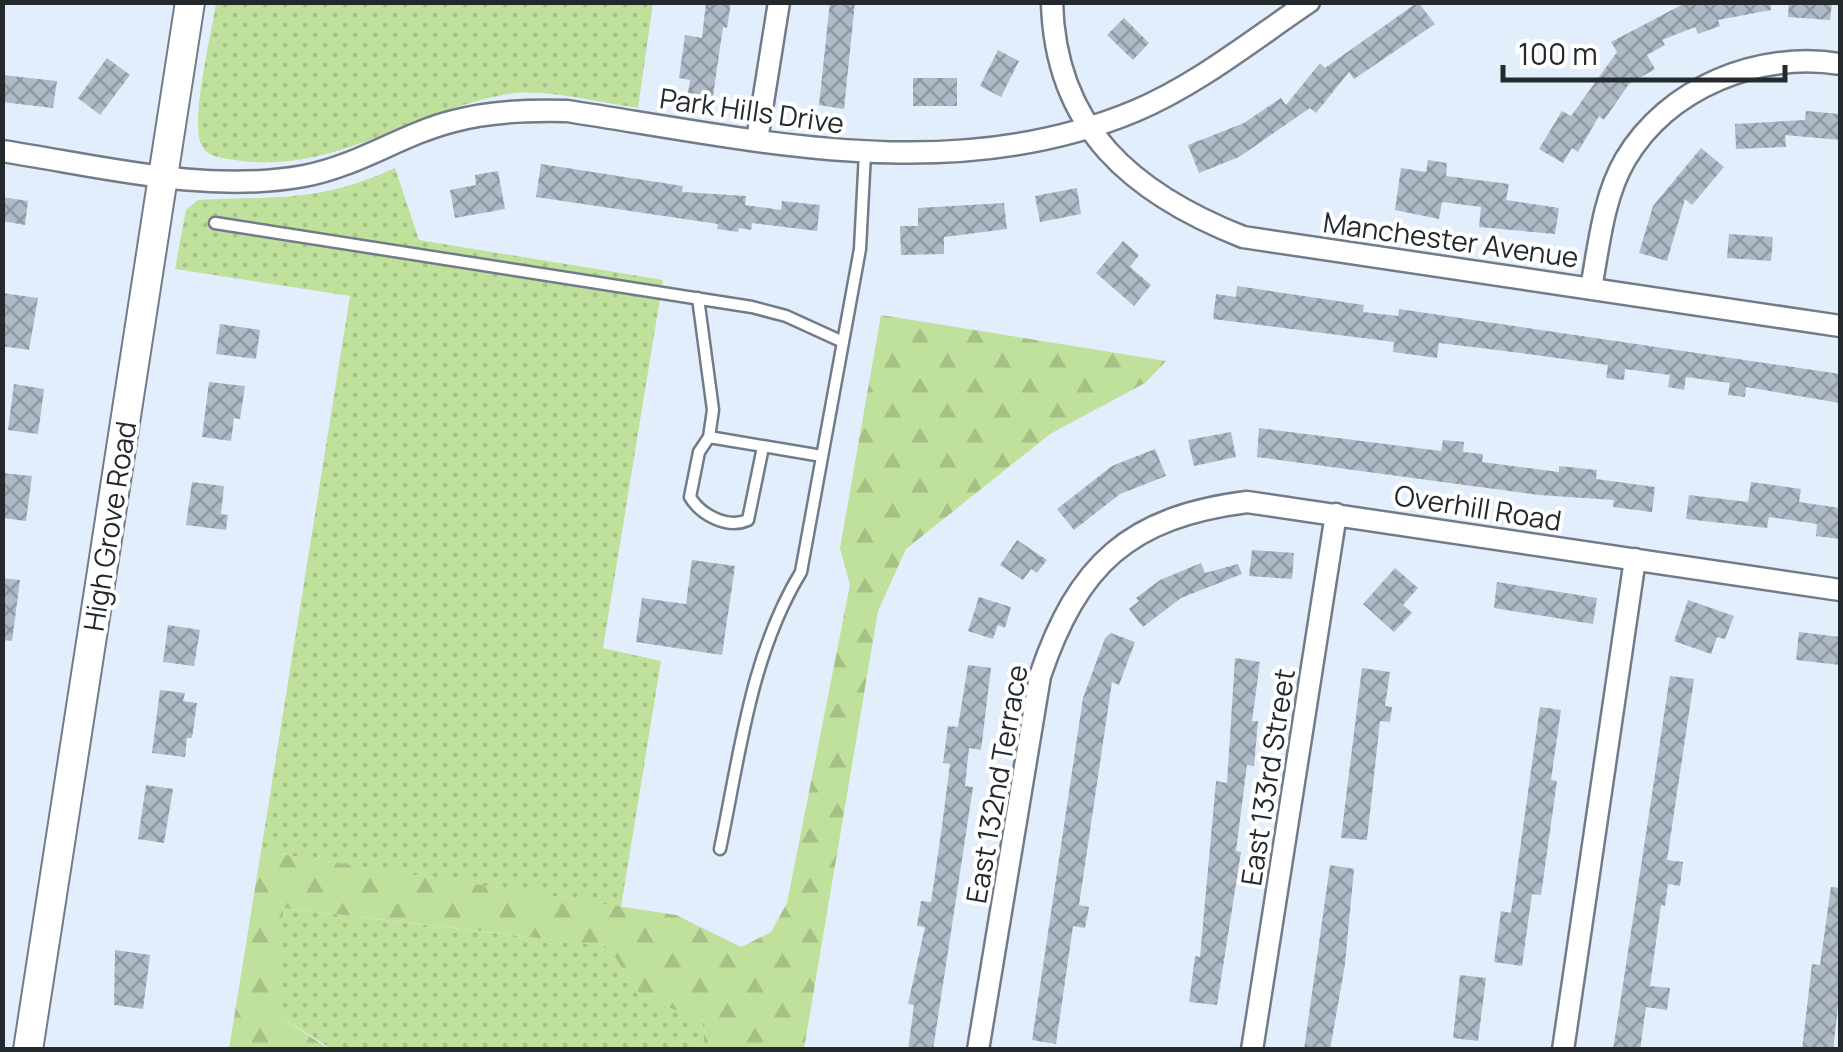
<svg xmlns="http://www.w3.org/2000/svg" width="1843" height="1052" viewBox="0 0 1843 1052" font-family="Manrope,sans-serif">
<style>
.grass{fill:url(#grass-dots)}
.forest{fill:url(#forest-firs)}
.building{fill:url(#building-cross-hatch)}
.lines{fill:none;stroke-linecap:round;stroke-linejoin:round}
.service-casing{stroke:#727c88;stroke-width:15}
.minor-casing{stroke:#727c88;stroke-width:25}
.secondary-casing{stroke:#727c88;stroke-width:32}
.service{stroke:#fff;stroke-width:10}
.minor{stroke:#fff;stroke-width:20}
.secondary{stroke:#fff;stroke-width:28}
.labels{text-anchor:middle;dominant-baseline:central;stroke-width:8;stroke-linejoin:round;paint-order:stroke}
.street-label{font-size:28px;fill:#24292e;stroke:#fff}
</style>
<defs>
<pattern id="grass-dots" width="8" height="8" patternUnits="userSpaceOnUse" patternTransform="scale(2.5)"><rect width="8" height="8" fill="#c0e19b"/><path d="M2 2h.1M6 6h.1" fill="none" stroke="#a5c186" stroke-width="1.8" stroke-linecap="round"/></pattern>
<pattern id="forest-firs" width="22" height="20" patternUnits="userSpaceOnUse" patternTransform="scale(2.5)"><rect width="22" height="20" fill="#c0e19b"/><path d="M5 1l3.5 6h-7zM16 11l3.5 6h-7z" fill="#a5c186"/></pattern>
<pattern id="building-cross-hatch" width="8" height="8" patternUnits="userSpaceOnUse" patternTransform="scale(2.5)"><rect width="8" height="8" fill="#afbac7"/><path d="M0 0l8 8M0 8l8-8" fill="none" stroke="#8e97a2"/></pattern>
</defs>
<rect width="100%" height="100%" fill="#e3eefc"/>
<path class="grass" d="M216,3V2L653,3L638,108C601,103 544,88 508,94C416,109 333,176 235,160C223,158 209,158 202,146C189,125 212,31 216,3Z
M395,168L419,240L663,280L603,648L661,661L621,907L261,851L350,296L175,269L186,210L198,200C279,196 318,203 395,168Z
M282,908L607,946L643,998L705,1021L703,1049L340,1050L330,1048L277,1015Z"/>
<path class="forest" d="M881,315L1166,361L1145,383L1050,434L906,549L878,611L804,1049H703L705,1021L643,998L607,946L283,908L277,1015L329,1049H229L261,851L676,915L741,947L771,932L787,903L850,585L840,548Z"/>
<path class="building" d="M706,2H731L727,28L723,27L713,96L688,93L690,80L679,78L685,35L702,38Z
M830,2H855L844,109L819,105Z
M1418,2L1435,24L1354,79L1349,72L1316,113L1310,108L1239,157L1199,173L1188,145L1244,123L1281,98L1286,105L1320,63L1325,68Z
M1687,2H1770L1771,10L1718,20L1720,26L1698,34L1695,27L1662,40L1665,45L1647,55L1655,69L1629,84L1604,120L1599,116L1578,152L1572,148L1563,163L1539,149L1562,111L1571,116L1617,52L1611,42Z
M1789,2H1832L1830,20L1788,17Z
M1124,18L1149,43L1133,60L1107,35Z
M998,50L1019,61L1001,97L980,86Z
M107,58L130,75L100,115L78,98Z
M2,75L57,81L53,108L2,102Z
M913,78H957V106H913Z
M1806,111L1840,114V140L1785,135L1786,147L1736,149L1735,124L1805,120Z
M1701,148L1724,167L1692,205L1685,199L1667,261L1639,253L1653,206Z
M1428,160L1447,163L1446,176L1509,184L1506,200L1559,208L1555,234L1479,227L1481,207L1442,202L1439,219L1395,210L1401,168L1426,172Z
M541,164L683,186L682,192L746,196L745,205L781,210L782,201L820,205L817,231L752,223L751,230L739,228L738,232L717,229L718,224L536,197Z
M498,171L505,209L455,218L450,190L476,185L475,175Z
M1077,188L1081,214L1040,222L1035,196Z
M2,197L28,201L25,225L2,221Z
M1004,203L1007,229L944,237V254L901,255L900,226H918V208Z
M1729,234L1773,237L1771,261L1727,258Z
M1123,241L1139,255L1130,267L1151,285L1134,306L1096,273Z
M1237,286L1364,305L1363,312L1398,316L1399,309L1840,374V403L1746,387L1745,397L1728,395L1730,383L1686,377L1684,390L1668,387L1670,375L1625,369L1624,380L1606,378L1608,365L1505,351L1439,343L1437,358L1393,352L1394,342L1213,319L1216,294L1236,297Z
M2,293L38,298L29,350L2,346Z
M220,324L260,330L256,359L216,354Z
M209,382L245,386L240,419L234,418L231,441L202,437Z
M14,384L44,389L38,434L8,430Z
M1259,428L1441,451L1443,440L1464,442L1463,452L1483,454L1482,462L1559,472V466L1597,470L1596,479L1655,487L1652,512L1613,507L1614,500L1539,495L1257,457Z
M1231,432L1236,457L1194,466L1188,440Z
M1155,449L1166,476L1120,494L1074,530L1057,509L1112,466Z
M2,473L32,476L26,521L2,518Z
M192,482L224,486L221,514L228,515L226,530L186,525Z
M1751,482L1801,489L1799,502L1840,508V539L1816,536L1817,524L1769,517L1767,528L1686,519L1689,495L1748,502Z
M1017,540L1047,560L1037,573L1031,569L1023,580L1000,565Z
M1252,550L1294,553L1292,579L1249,576Z
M692,560L735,566L722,655L636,642L642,598L686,604Z
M1201,563L1205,573L1238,564L1242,574L1181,598L1143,627L1129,609L1139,601L1136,598L1160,580Z
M1395,568L1418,588L1403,605L1412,613L1394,632L1363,604Z
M2,578L20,580L12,641L2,640Z
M1497,582L1597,598L1593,624L1494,608Z
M979,597L1011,607L1005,628L998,625L993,639L968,631Z
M1688,600L1734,616L1725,639L1717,637L1711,654L1674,641Z
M168,625L200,630L194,666L163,662Z
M1799,632L1840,637V665L1796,660Z
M1111,633L1135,642L1119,685L1112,682L1079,905L1089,907L1085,928L1073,926L1056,1044L1032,1040L1083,698L1105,638Z
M1235,658L1260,662L1252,721H1258L1254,766L1247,765L1236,851L1241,852L1217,1005L1189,1002L1195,956L1200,957L1216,781L1227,783Z
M968,665L991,668L981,750L969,748L965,786L973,787L933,1050H908L914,1005L908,1004L925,927L917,926L921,901L931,902L942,826L950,764L943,763L948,726L958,727Z
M1362,668L1390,672L1385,706L1392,707L1390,722L1380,721L1367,840L1341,838Z
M1670,676L1694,679L1667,860L1683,862L1680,886L1668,884L1665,906L1661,905L1650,986L1670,988L1667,1010L1646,1007L1640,1050H1613Z
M160,690L185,693L183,701L197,703L192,738H187L185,757L152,753Z
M1540,707L1561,710L1551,780L1557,781L1541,895L1532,894L1522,966L1494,962L1501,911L1511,913Z
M146,785L173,789L164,843L138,839Z
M1330,865L1354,869L1345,964L1330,1050H1304Z
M1831,887L1840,888V990L1833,1050H1802L1812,964L1820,965Z
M115,950L150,955L143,1009L114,1005Z
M1460,975L1486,978L1478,1041L1453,1038Z"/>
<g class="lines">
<defs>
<path id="service" d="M215,223L752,307L786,316L843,342
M698,298L713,410L709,437L822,456
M709,437L699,452L690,497C701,515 727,529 748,520L763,447
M720,849C740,754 750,656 801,572L860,249L865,153"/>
<path id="minor" d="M1052,2C1055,129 1134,194 1243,237L1840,326
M757,140L779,2
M2,151C100,166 206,194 304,176C358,166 402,134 454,121C491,111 529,110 567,111C757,140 951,188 1135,111C1197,85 1254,39 1309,2
M1591,288C1599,246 1603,198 1625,160C1668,87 1759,51 1840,64
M978,1050L1040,676C1078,564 1129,517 1247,502L1840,590
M1252,1050L1336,514
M1563,1050L1635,559"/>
<path id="secondary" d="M28,1050L190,2"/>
</defs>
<use href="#service" class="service-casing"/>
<use href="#minor" class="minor-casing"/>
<use href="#secondary" class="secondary-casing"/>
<use href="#service" class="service"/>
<use href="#minor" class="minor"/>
<use href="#secondary" class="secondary"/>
</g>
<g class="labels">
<g class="street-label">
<text transform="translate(752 110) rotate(8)">Park Hills Drive</text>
<text transform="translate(1451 239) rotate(8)">Manchester Avenue</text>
<text transform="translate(1478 507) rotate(9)">Overhill Road</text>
<text transform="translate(109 526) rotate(-81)">High Grove Road</text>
<text transform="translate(1267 777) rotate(-81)">East 133rd Street</text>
<text transform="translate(996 784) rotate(-80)">East 132nd Terrace</text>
</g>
</g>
<rect width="1843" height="1052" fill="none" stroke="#24292e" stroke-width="10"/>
<path d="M1503 65v15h282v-15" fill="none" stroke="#24292e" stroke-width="5"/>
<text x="1518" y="65" font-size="30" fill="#24292e" stroke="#ffffff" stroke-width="8" paint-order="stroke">100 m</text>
</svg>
